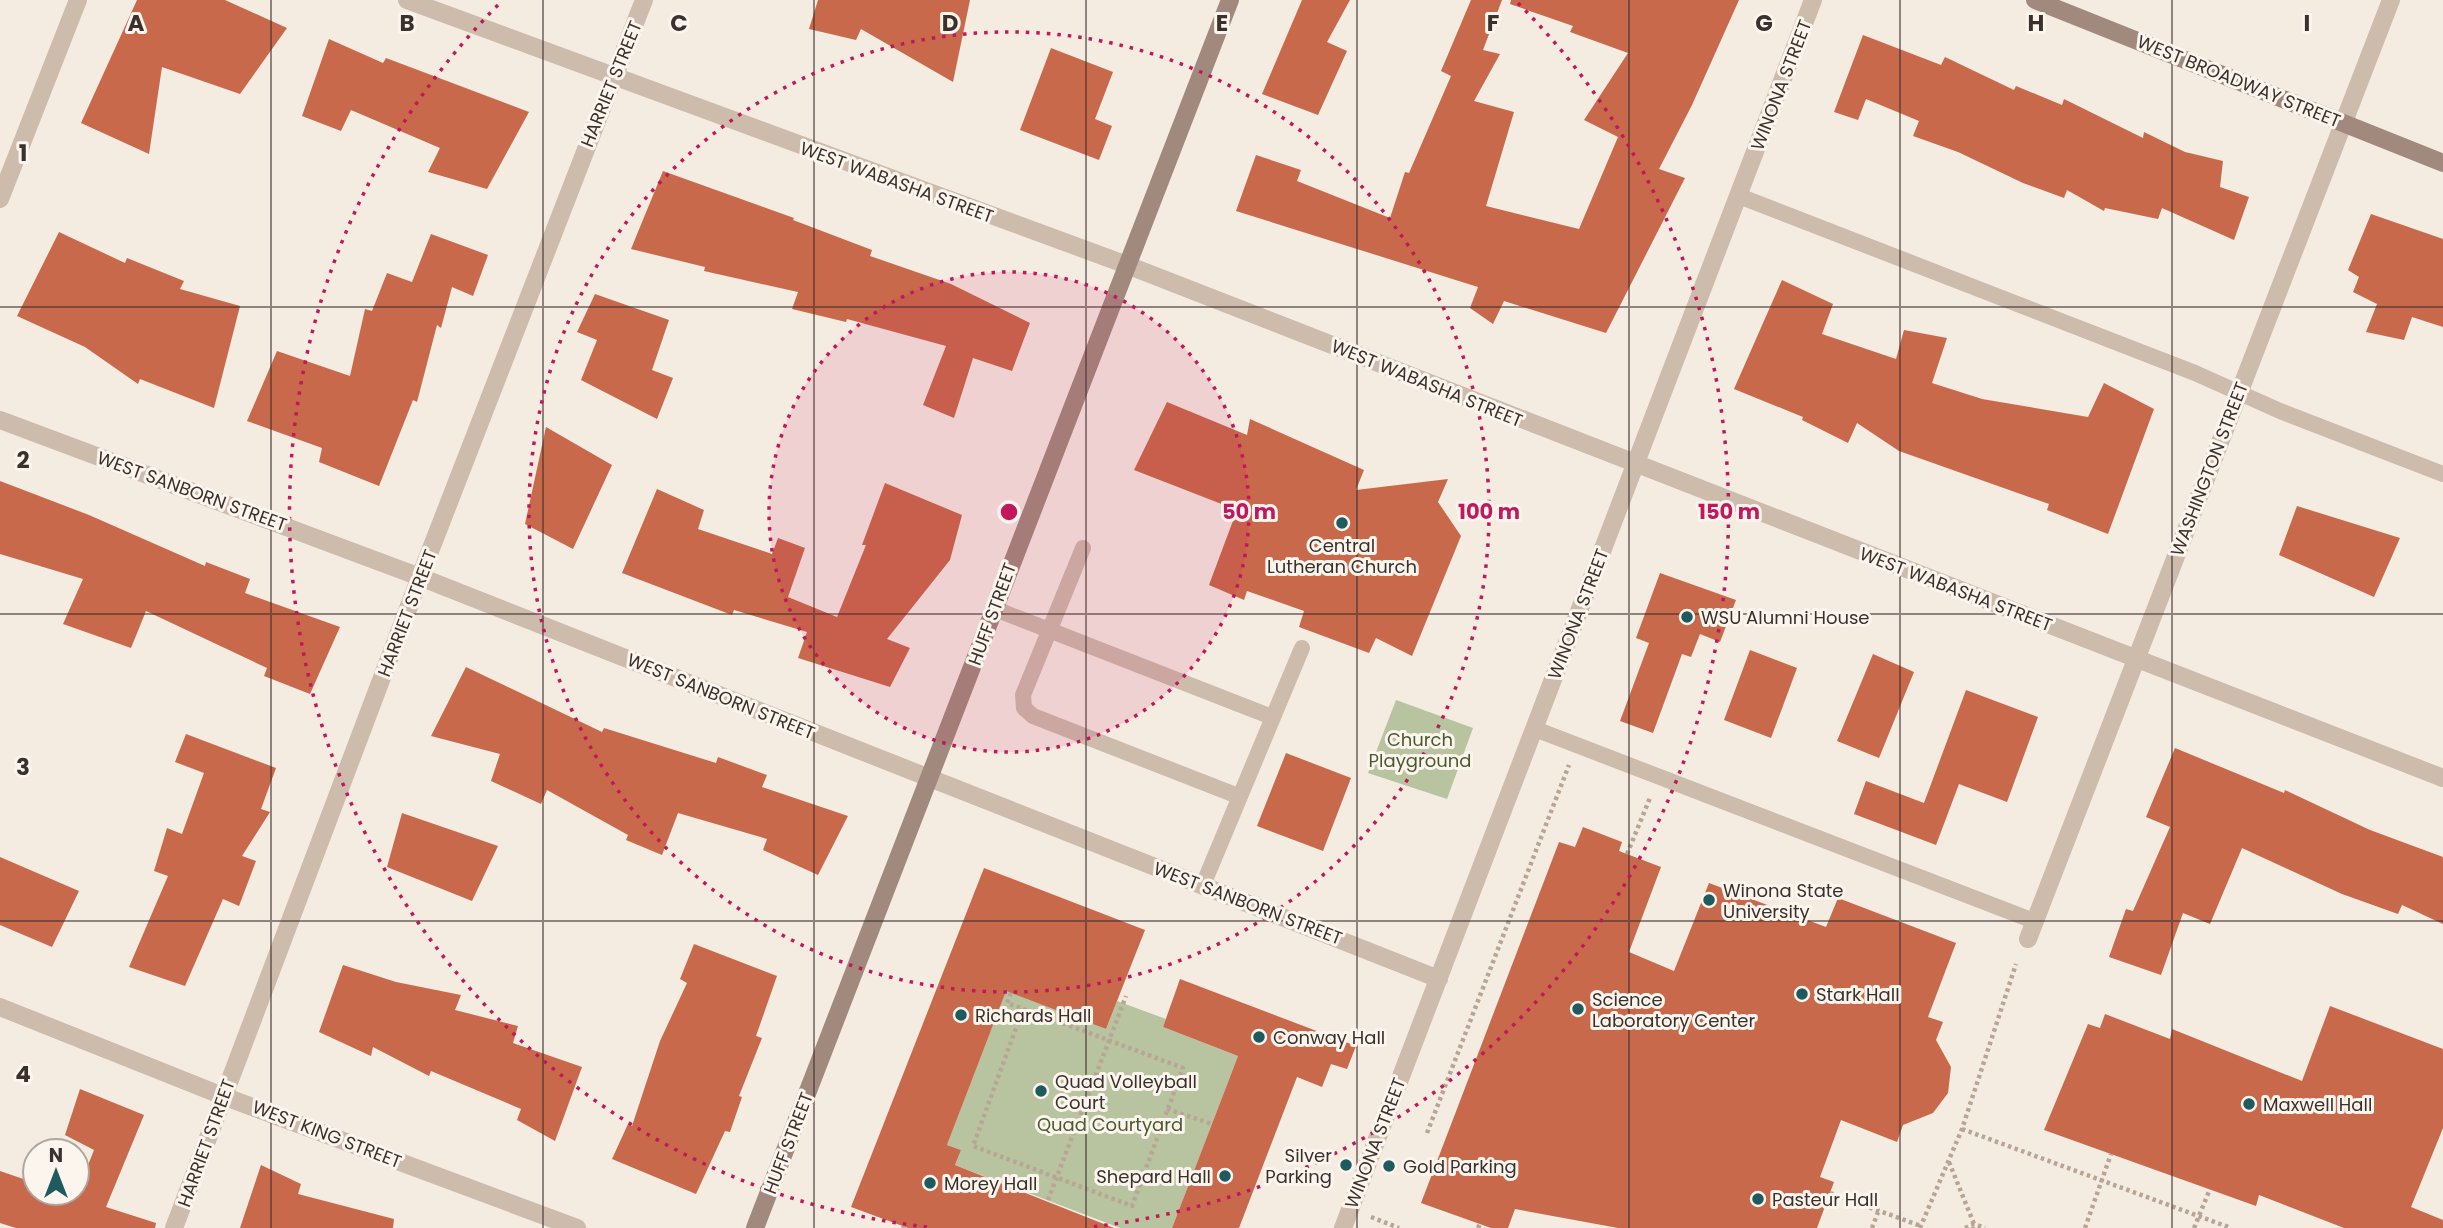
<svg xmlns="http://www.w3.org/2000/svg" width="2443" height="1228" viewBox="0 0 2443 1228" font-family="Poppins,sans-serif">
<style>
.green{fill:#b8c4a0}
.building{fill:#c8694b}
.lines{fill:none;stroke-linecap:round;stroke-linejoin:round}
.path{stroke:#b9a596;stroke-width:4.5;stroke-dasharray:3.5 3.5;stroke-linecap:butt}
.service{stroke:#cdbbac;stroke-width:16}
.minor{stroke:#cdbbac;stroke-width:18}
.secondary{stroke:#a18a7d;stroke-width:18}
.grid{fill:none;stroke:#3b302b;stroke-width:2;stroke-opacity:0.55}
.ring{fill:none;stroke:#c2185b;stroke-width:3.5;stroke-dasharray:3.5 7}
.poi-dot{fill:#1f5a5e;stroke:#fbf5ee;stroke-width:2.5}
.labels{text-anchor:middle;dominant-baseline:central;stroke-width:6;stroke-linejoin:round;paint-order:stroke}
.street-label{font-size:18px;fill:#3b302b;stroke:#fbf5ee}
.poi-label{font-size:18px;fill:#3b302b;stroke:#fbf5ee;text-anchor:start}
.park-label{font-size:18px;fill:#4a5a2e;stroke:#fbf5ee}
.grid-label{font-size:23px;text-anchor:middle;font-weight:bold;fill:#3b302b;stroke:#fbf5ee;stroke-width:6;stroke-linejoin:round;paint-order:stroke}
.centre{fill:#c2185b;stroke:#fbf5ee;stroke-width:3.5}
.ring-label{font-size:21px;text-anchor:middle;font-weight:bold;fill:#c2185b;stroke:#fbf5ee;stroke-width:6;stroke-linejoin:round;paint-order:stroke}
</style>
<rect width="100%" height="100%" fill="#f4ebe1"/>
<path class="green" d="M1396,700L1473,728L1447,799L1368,773Z
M1006,990L1106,1029L1117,1001L1166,1019L1163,1027L1238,1056L1172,1228H1120L955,1165L961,1150L947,1145Z"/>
<path class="building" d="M137,0H225L287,28L240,94L162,67L149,154L81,123Z
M818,0H970L953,82L861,29L856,40L809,29Z
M1302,0H1350L1327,42L1347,51L1318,115L1262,94Z
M1471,0H1502L1483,50L1500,54L1474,101L1514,112L1486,206L1579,229L1618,137L1584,120L1628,53L1570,32L1573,26L1510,4L1511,0H1739L1692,105L1659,169L1685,178L1606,333L1504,301L1493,324L1470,308L1478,287L1236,211L1256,155L1301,170L1297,181L1390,218L1405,172L1409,173L1451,76L1441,71Z
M1863,35L1941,65L1945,57L2014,90L2016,86L2062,105L2064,99L2143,138L2144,132L2185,152L2223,161L2220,187L2249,197L2234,240L2162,208L2158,219L2105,208L2104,211L2067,190L2064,198L2023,183L1958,152L1913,136L1919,121L1866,99L1858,120L1834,112Z
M329,39L383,63L386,58L529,112L487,189L428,172L440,148L351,110L341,131L302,116Z
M1051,48L1113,72L1095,119L1112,126L1099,160L1020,130Z
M663,171L794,218L793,220L872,250L870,256L951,284L1030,323L1012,371L973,358L954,418L923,405L946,346L847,319L846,322L792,309L798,292L704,271L705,267L631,249Z
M2371,214L2443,239V327L2412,317L2404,340L2366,332L2377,304L2353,292L2359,277L2348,270Z
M59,232L125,263L127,258L184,281L180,289L240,306L214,408L140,379L138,384L85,347L17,316Z
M431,234L488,255L473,296L452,287L441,328L437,325L417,402L413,400L379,486L319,462L322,448L247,421L277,351L350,376L365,309L372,311L387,273L412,282Z
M1782,280L1833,304L1822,334L1896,359L1904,330L1947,338L1932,383L1982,399L2088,417L2104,383L2154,409L2108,534L2047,510L2049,504L1899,451L1857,423L1848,443L1802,420L1803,417L1734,389Z
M595,294L669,320L652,370L673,378L657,419L581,380L597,340L577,332Z
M1167,402L1247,435L1250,419L1364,470L1356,490L1448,479L1438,502L1461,536L1412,656L1376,638L1369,653L1299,627L1304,611L1247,591L1244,600L1209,585L1237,510L1134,470Z
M546,427L612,465L573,549L525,524Z
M0,481L89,515L205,566L206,562L250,579L245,593L340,627L310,694L264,676L267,668L146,611L131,648L63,624L83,579L0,554Z
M885,483L962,515L950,560L887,639L910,648L890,687L798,658L807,632L734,610L732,615L622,573L657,489L704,510L698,529L772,554L778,538L805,548L788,597L837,617L866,545H862Z
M2297,506L2400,538L2374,597L2279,555Z
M1660,573L1736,600L1720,642L1700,634L1691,657L1682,654L1653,733L1620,721L1649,643L1636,638Z
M1750,650L1797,668L1771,738L1724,720Z
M1873,654L1914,672L1879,758L1837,741Z
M466,667L602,732L604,728L716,763L718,757L767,775L762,787L848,816L818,875L763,850L767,839L678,813L662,855L626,840L628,835L547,790L541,804L491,781L500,754L431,736Z
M1966,690L2038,717L2007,802L1959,784L1936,845L1854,814L1866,781L1924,803Z
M186,734L276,768L261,809L270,812L242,856L256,861L239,906L223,899L185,986L129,967L168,876L154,871L167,828L182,834L204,773L175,762Z
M2175,748L2284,793L2285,790L2370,830L2443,857V924L2402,905L2398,914L2342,894L2242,848L2210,924L2183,913L2161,975L2109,957L2126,909L2133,911L2170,827L2146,817Z
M1286,753L1351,778L1323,851L1257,826Z
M402,813L498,846L472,901L387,867Z
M1583,827L1622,842L1619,851L1661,867L1629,952L1674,971L1709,883L1826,927L1838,898L1956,943L1928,1017L1943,1022L1936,1040L1951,1067L1948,1093L1933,1113L1903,1125L1897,1142L1841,1120L1820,1177L1834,1182L1817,1228H1618L1515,1209L1508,1228H1491L1421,1203L1559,842L1575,847Z
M0,857L79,891L52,947L0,925Z
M984,868L1145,930L1106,1029L1006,991L947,1145L961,1150L955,1165L1114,1228H908L851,1207Z
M694,944L777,976L756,1036L762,1038L739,1096L742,1097L730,1132L725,1131L696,1194L612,1159L628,1124L632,1126L660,1041L687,983L680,979Z
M343,965L396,982L461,995L455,1010L518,1026L513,1043L582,1067L555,1141L517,1120L521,1109L431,1071L429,1076L373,1047L371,1056L319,1032Z
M1180,979L1356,1046L1347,1069L1331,1064L1322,1087L1297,1077L1239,1228H1172L1238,1056L1163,1027Z
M2330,1006L2443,1049V1128L2411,1207L2443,1220V1228H2344L2259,1195L2256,1206L2044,1130L2088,1024L2100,1028L2105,1014L2170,1039L2172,1029L2302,1081Z
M80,1089L144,1115L106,1207L156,1223L155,1228H16L0,1223V1171L35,1183V1193H77L94,1150L65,1135Z
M261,1165L301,1184L298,1194L394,1219L393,1228H240Z"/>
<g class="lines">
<path class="path" d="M1627,854L1650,798
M1011,993L1007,1003C1066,1024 1124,1046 1183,1068L1132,1206L973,1146L1023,1009
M1167,1109L1212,1124
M1962,1129L2231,1228
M1427,1133L1569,765
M1949,1162L1974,1224L1973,1228
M1830,1193L1921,1226
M1048,1200L1126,996
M1371,1217L1399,1228
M903,1228L904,1226
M1478,1228L1480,1224
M1872,1228L1878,1212
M1920,1228L1962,1129L2016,964
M1965,1228L1974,1224L1985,1228
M2085,1228L2111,1154
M2194,1228L2210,1189"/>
<path class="service" d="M1739,196L2195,373L2280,411L2443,474
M1083,548L1023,695L1024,708L1033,716L1238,796
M995,609L1272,717
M1535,729L2034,921
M1203,885L1302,648"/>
<path class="minor" d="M407,0L1127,265L2443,778
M0,199L78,0
M0,420L420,577L1439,979
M2028,939L2391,0
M0,1007L223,1096L577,1228
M174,1228L420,577L644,0
M1343,1228L1813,0"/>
<path class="secondary" d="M2035,0L2443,163
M755,1228L1230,0"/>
</g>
<path class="grid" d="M271,0V1228M543,0V1228M814,0V1228M1086,0V1228M1357,0V1228M1629,0V1228M1900,0V1228M2172,0V1228M0,307H2443M0,614H2443M0,921H2443"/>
<circle cx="1009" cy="512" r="240" fill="#c2185b" fill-opacity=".12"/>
<g class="ring">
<circle cx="1009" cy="512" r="240"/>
<circle cx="1009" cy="512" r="480"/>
<path d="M927 1227A720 720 0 0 1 500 3M1518 3A720 720 0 0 1 1091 1227"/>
</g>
<g class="poi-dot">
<circle cx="1342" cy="523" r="7"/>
<circle cx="1687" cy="617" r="7"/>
<circle cx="1709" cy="900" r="7"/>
<circle cx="1802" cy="994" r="7"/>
<circle cx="1578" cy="1009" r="7"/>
<circle cx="961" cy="1015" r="7"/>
<circle cx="1259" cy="1037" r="7"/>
<circle cx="1041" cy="1091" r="7"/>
<circle cx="2249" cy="1104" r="7"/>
<circle cx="1346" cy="1165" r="7"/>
<circle cx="1389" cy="1166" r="7"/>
<circle cx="1225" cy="1176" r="7"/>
<circle cx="930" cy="1183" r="7"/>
<circle cx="1758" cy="1199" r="7"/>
</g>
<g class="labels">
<g class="street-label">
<text transform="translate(2239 81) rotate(22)">WEST BROADWAY STREET</text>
<text transform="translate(611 84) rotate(-68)">HARRIET STREET</text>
<text transform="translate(1781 85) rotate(-69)">WINONA STREET</text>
<text transform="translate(897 182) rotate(20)">WEST WABASHA STREET</text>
<text transform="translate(1427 383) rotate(22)">WEST WABASHA STREET</text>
<text transform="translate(2209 469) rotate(-69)">WASHINGTON STREET</text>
<text transform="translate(192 491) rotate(20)">WEST SANBORN STREET</text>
<text transform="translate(1956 589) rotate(21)">WEST WABASHA STREET</text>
<text transform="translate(407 613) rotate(-69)">HARRIET STREET</text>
<text transform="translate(992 614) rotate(-70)">HUFF STREET</text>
<text transform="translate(1578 614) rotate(-69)">WINONA STREET</text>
<text transform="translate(721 696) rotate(22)">WEST SANBORN STREET</text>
<text transform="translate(1248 903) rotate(21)">WEST SANBORN STREET</text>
<text transform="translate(327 1134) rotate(21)">WEST KING STREET</text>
<text transform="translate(206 1143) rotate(-70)">HARRIET STREET</text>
<text transform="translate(788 1143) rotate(-69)">HUFF STREET</text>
<text transform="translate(1375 1143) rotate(-69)">WINONA STREET</text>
</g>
<g class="poi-label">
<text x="1342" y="545" text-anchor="middle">Central<tspan x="1342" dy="21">Lutheran Church</tspan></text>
<text x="1701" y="617">WSU Alumni House</text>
<text x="1723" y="890">Winona State<tspan x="1723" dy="21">University</tspan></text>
<text x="1816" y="994">Stark Hall</text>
<text x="1592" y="999">Science<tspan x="1592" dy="21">Laboratory Center</tspan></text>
<text x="975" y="1015">Richards Hall</text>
<text x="1273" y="1037">Conway Hall</text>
<text x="1055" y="1081">Quad Volleyball<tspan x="1055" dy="21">Court</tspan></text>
<text x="2263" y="1104">Maxwell Hall</text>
<text x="1332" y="1155" text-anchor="end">Silver<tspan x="1332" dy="21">Parking</tspan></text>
<text x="1403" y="1166">Gold Parking</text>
<text x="1211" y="1176" text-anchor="end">Shepard Hall</text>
<text x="944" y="1183">Morey Hall</text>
<text x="1772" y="1199">Pasteur Hall</text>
</g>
<g class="park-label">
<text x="1420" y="739">Church<tspan x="1420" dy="21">Playground</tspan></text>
<text x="1110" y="1124">Quad Courtyard</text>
</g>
</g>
<g class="grid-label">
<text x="136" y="31">A</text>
<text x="407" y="31">B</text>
<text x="679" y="31">C</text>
<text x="950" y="31">D</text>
<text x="1222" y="31">E</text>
<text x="1493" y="31">F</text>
<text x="1764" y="31">G</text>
<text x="2036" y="31">H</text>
<text x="2307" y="31">I</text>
<text x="23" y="161">1</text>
<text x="23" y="468">2</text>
<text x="23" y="775">3</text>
<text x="23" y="1082">4</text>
</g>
<circle cx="1009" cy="512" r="10" class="centre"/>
<g class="ring-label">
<text x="1249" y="519">50 m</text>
<text x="1489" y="519">100 m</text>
<text x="1729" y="519">150 m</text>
</g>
<g transform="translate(56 1172)"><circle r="33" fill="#fbf5ee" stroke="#aea6a0" stroke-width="2"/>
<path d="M0-5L12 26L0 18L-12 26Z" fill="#1f5a5e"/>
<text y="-10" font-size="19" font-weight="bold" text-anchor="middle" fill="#3b302b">N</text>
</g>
</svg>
